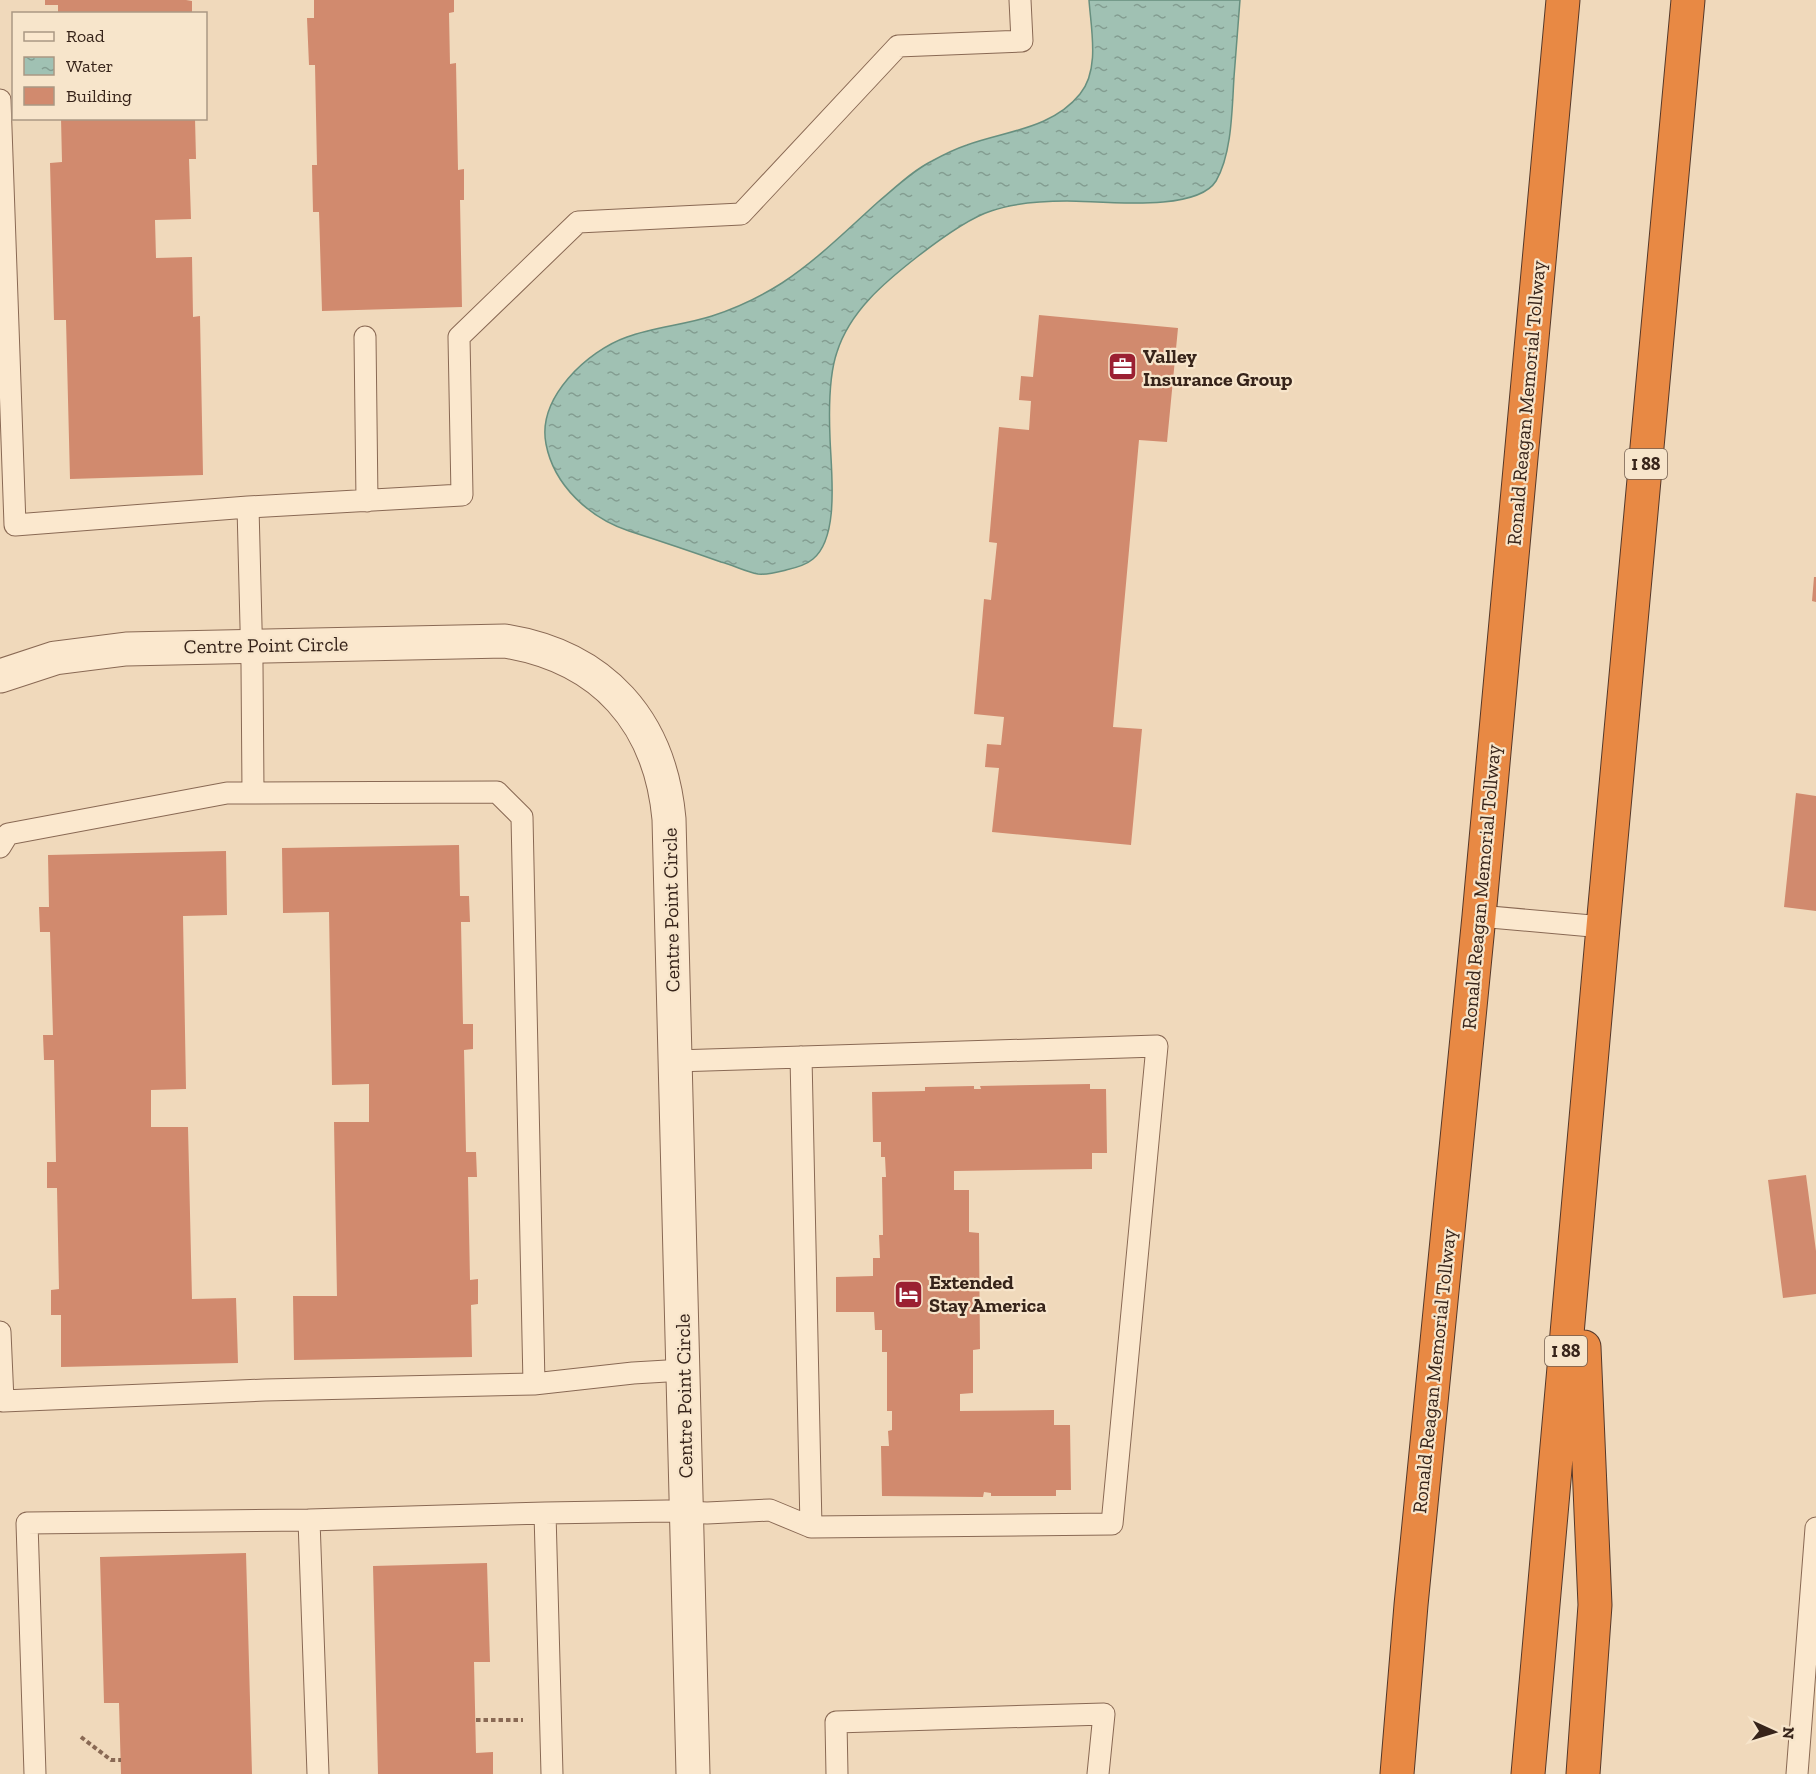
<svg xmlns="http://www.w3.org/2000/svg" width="1816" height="1774" viewBox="0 0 1816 1774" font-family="'Zilla Slab',serif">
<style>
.water{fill:url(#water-ripples);stroke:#678f7f;stroke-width:1.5}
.building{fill:#d18a6e}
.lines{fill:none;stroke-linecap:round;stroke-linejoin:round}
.lane-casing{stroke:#896954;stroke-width:23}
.street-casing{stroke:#896954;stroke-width:35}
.highway-casing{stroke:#553829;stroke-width:35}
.path{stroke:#896954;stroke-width:4;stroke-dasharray:4.5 3;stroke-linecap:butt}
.lane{stroke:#fbe8ce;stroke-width:21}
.street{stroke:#fbe8ce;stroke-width:33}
.highway{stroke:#e88944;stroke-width:33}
.labels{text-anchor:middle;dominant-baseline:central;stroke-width:4.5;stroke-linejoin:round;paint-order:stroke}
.shield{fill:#f7e5cb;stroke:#715e4f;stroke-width:1.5}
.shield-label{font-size:18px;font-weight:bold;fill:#37241a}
.poi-label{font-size:20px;font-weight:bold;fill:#37241a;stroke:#f7e5cb;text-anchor:start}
.street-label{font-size:20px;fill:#37241a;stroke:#f7e5cb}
</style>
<defs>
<pattern id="water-ripples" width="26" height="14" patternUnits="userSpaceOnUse" patternTransform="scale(1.5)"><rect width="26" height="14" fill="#a0c1b3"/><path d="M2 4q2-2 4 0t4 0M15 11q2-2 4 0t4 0" fill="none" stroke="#839d91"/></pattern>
</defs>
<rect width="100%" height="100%" fill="#f0d9bb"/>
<path class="water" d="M1089,0H1240C1238,26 1236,52 1234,77C1232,109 1232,154 1216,181C1196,213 1101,201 1067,201C1043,201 1014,203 991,211C969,218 935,243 917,257C885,282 850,311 837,352C829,375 829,414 830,438C831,470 840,537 813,559C806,565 795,568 786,570C778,572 767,575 758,574C746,572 733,565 721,562C690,551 660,541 629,531C590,518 554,486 546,444C537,398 587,351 627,337C654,327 684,325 712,316C737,308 760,297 782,283C817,260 847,230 878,202C895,188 912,171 932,161C943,155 955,149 967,145C1005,131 1052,129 1080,94C1100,70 1091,29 1089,0Z"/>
<path class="building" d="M45,0H186L192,1V14H58V5H45Z
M314,0H454V12L449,13L450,64L456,63L458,170L464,169V200H460L462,307L322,311L319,212H313L312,165H317L315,65H309L307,18H314Z
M61,118H195L196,159H189L191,219L155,220L156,258L192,257L193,317L200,316L203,475L70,479L66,320H54L50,163L62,162Z
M1039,315L1178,328L1167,442L1139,440L1113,727L1142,729L1131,845L992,832L999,768L985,767L987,744L1001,745L1004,717L974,714L984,599L991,600L997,543L989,542L999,427L1029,430L1031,401L1019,400L1021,376L1033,377Z
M1814,577H1816V602L1812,601Z
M1796,793L1816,796V911L1784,907Z
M459,845L460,896H469L470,922H461L463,1024H473V1049L464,1050L466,1152H476L477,1177H468L470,1280L478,1279V1304L471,1305L472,1357L294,1360L293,1296H337L334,1122H369V1084L332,1085L329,912L283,913L282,848Z
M226,851L227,915L183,916L186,1089L151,1090V1127H188L192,1299L236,1298L238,1363L61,1367V1315H51V1290L59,1289L57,1188H47V1162H56L54,1060H44L43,1035H53L50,932H40L39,907H49L48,855Z
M1090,1084V1089H1106L1107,1153H1092V1169L954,1171V1190H969V1232L979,1233L980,1349L973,1350V1393L960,1394V1411L1054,1410V1425H1070L1071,1490H1056V1496H991V1493L984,1492L983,1497L882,1496L881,1446H889L888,1431L892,1430V1411H887V1352H882V1330H875L874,1312H836V1277L873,1276V1258H880L879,1235H883L882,1177H886L885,1157H881V1142H873L872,1092L925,1091V1087L974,1086V1089H981L980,1086Z
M1806,1175L1816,1251V1294L1783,1298L1768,1180Z
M246,1553L252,1774H121L119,1703H104L100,1557Z
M487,1563L490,1662H474L476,1753L493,1752V1774H378L373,1566Z"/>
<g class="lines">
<defs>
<path id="lane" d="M0,100L15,525L248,507L252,665L253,792
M365,337L367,501
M248,507L462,495L459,337L578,222L741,214L898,46L1022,41L1020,0
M0,847L8,834L227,793L497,792L522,817L534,1384L265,1390L3,1401L0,1332
M1479,916L1603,927
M801,1057L811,1527
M534,1384L633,1373L684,1370
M545,1513L552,1774
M309,1520L318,1774
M35,1774L27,1523L309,1520L545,1513L667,1511L707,1513L770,1510L811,1527L1112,1524L1157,1046L675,1061
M837,1774L836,1722L1104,1714L1098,1774
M1797,1774L1816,1528"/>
<path id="street" d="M0,676L55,658L126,649L505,641C603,657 660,721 669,819L693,1774"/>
<path id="highway" d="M1397,1774L1411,1605L1479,916L1563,0
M1528,1774L1603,927L1688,0
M1583,1774L1595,1605L1584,1347"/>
</defs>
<use href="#lane" class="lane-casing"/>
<use href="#street" class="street-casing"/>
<use href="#highway" class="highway-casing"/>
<path class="path" d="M476,1720H523
M81,1737L111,1760H121"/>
<use href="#lane" class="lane"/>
<use href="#street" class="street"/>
<use href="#highway" class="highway"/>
</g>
<defs>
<symbol id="office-square" viewBox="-11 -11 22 22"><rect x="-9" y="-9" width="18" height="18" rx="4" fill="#9b2032" stroke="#f7e5cb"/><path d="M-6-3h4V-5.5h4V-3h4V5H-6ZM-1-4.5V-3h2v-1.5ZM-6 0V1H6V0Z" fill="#fff"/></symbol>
<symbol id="hotel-square" viewBox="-11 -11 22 22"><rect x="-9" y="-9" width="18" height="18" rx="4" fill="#9b2032" stroke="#f7e5cb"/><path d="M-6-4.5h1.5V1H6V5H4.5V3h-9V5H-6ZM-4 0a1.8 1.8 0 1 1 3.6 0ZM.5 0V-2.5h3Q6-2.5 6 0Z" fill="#fff"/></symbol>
</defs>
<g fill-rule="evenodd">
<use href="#office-square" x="1106" y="350" width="33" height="33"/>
<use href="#hotel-square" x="892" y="1278" width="33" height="33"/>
</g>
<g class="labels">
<g class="shield">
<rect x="1625" y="449" width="42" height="30" rx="4.5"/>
<rect x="1545" y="1336" width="42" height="30" rx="4.5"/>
</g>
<g class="shield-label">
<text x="1646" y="464">I 88</text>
<text x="1566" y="1351">I 88</text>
</g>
<g class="poi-label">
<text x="1143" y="356">Valley<tspan x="1143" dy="23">Insurance Group</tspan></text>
<text x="929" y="1282">Extended<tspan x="929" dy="23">Stay America</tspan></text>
</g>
<g class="street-label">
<text transform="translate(1526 403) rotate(-85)">Ronald Reagan Memorial Tollway</text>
<text transform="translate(266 645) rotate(-1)">Centre Point Circle</text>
<text transform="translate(1481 887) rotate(-85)">Ronald Reagan Memorial Tollway</text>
<text transform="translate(671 910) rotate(-91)">Centre Point Circle</text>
<text transform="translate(1434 1371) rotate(-84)">Ronald Reagan Memorial Tollway</text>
<text transform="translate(684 1396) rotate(-91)">Centre Point Circle</text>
</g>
</g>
<rect x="12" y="12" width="195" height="108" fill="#f7e5cb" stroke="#aa9884" stroke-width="1.5"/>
<rect x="24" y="32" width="30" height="9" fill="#fbe8ce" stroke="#aa9884" stroke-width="1.5"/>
<text x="66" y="42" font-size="18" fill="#37241a">Road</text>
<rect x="24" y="57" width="30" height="18" fill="url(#water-ripples)" stroke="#aa9884" stroke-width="1.5"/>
<text x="66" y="72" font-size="18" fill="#37241a">Water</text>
<rect x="24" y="87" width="30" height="18" fill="#d18a6e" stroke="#aa9884" stroke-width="1.5"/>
<text x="66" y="102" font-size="18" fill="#37241a">Building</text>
<g transform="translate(1774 1732) rotate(94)" stroke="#f7e5cb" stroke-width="4.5" paint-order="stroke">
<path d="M0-4.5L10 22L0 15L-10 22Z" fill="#37241a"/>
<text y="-9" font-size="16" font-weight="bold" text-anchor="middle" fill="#37241a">N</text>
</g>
</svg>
